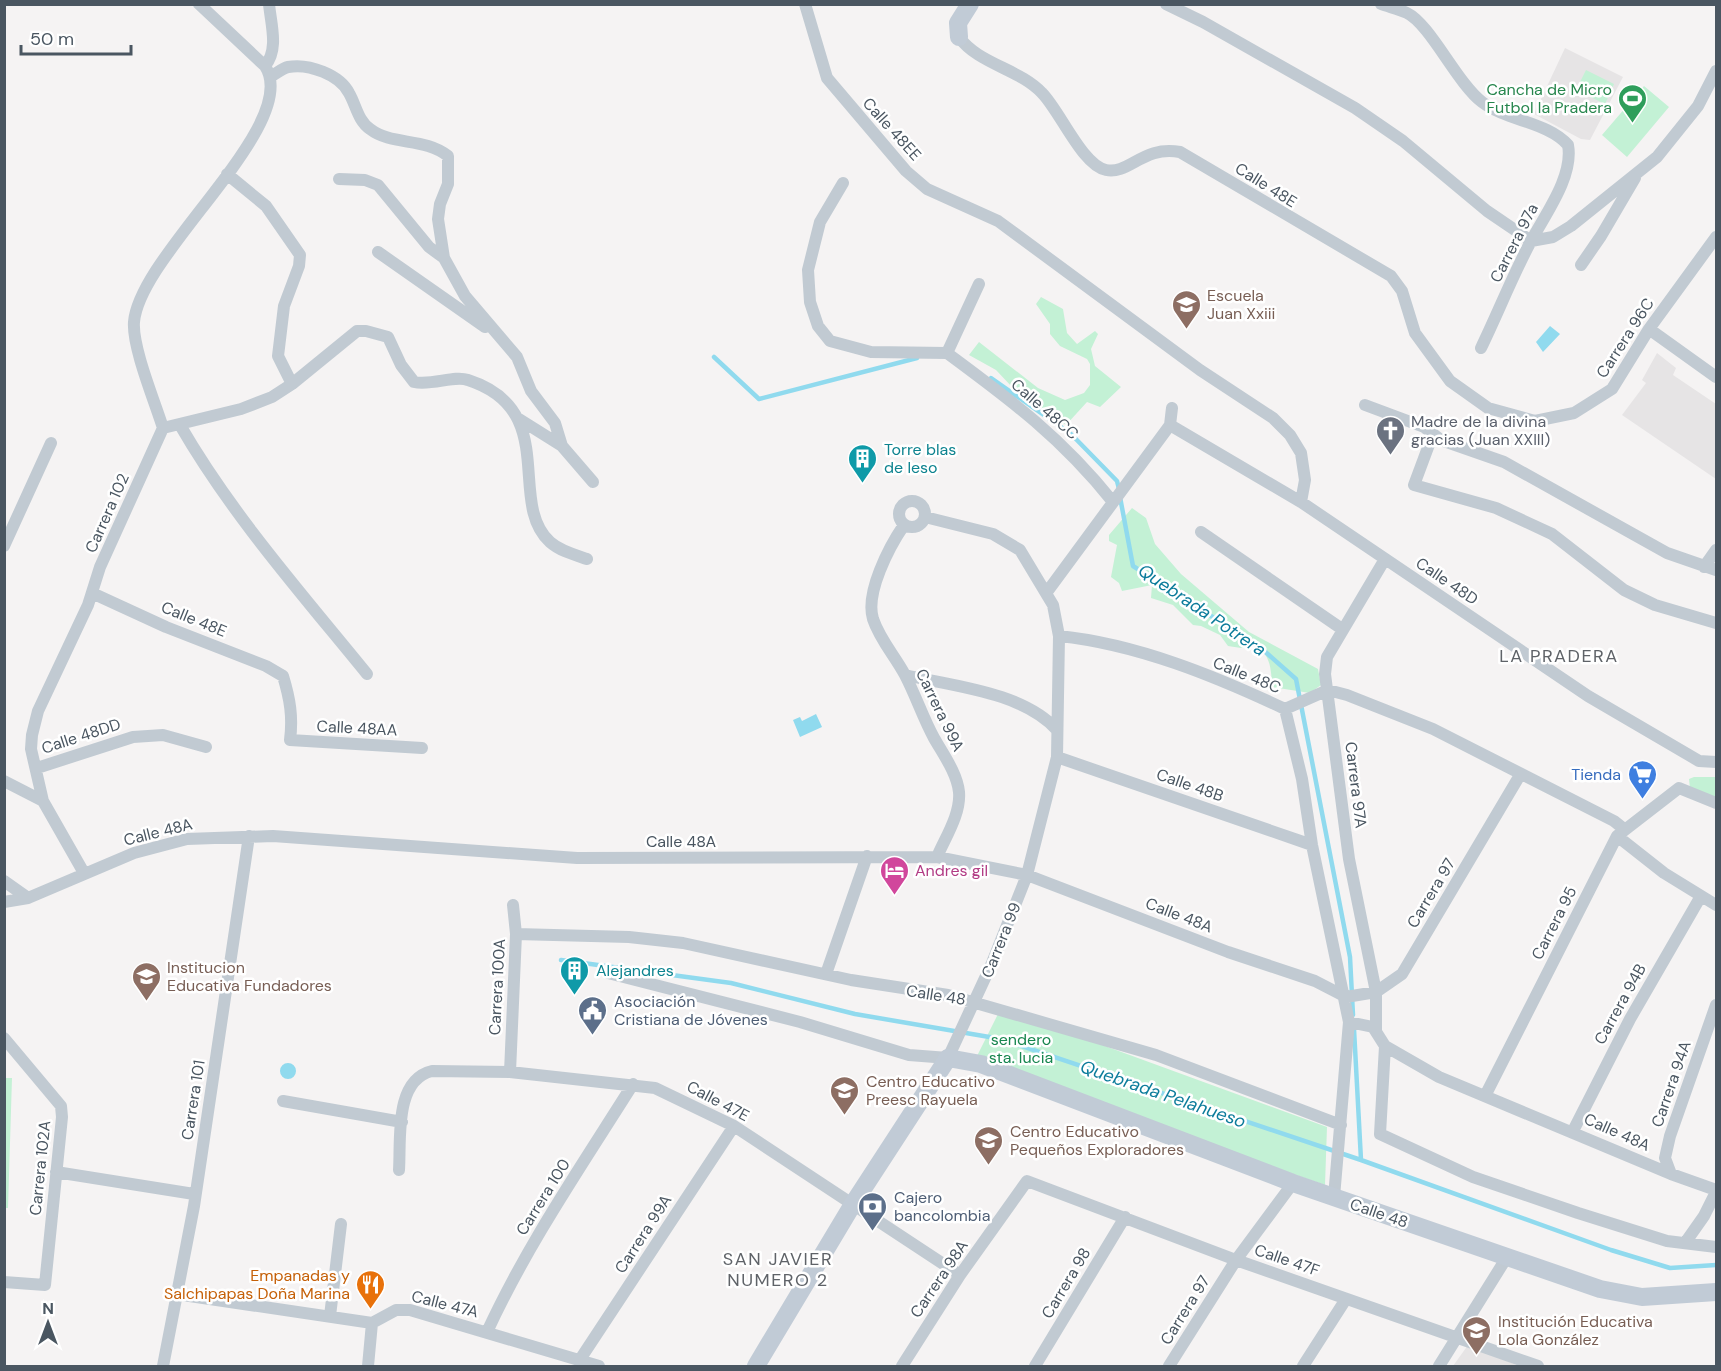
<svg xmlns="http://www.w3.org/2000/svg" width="1721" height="1371" viewBox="0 0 1721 1371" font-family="'DM Sans',sans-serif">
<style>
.education{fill:#e6e4e5}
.green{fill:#c3f1d5}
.water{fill:#90daee}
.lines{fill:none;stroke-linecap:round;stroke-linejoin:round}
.stream{stroke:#90daee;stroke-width:4.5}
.street{stroke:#c1cad2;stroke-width:12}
.secondary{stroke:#c1cbd6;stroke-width:18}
.labels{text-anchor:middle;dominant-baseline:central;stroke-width:5;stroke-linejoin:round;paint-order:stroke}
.leisure-label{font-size:16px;fill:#27864d;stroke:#fff;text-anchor:end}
.street-label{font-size:16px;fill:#4a5661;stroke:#fff}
.education-label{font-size:16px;fill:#785e54;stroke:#fff;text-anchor:start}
.worship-label{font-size:16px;fill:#5b616d;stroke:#fff;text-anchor:start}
.culture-label{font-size:16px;fill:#0d838f;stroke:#fff;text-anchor:start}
.shop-label{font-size:16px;fill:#366cbe;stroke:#fff;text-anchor:end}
.hotel-label{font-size:16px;fill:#b23c85;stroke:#fff;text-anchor:start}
.service-label{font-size:16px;fill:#4e5e75;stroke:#fff;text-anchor:start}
.park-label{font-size:16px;fill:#17864f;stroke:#fff}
.food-label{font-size:16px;fill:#c56008;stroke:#fff;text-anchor:end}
.water-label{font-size:18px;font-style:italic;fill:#0c7c9b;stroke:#fff}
.neighbourhood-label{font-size:18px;letter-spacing:1.5px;fill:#5f6368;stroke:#fff}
</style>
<rect width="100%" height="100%" fill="#f5f3f3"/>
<path class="education" d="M1565,48L1623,77L1590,140L1581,139L1534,114Z
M1657,353L1676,368L1673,375L1716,404V479L1622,415L1646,383L1642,380Z
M1468,1345L1519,1366H1453Z"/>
<path class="green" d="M1586,70L1614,84L1605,104L1576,90Z
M1644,86L1669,107L1627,157L1602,135Z
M1041,297L1063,309L1067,333L1077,344L1095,331L1098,334L1091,349L1095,366L1121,387L1100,407L1087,402L1066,425L1012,387L996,370L969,355L979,342L1038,388L1065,400L1084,393L1090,385V364L1087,359L1060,346L1050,334V324L1036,304Z
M1132,508L1146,518L1155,544L1181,574L1249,632L1318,669L1321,685L1310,693L1272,687C1271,667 1271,653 1251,644L1241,648L1228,646L1220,635L1201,626L1193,625L1173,605L1151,598L1152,585L1122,591L1119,583L1111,577L1117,545L1109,541V535Z
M1694,777H1716V798L1690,789L1689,779Z
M1001,1008L1327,1127L1325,1185L973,1064Z
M5,1078H12L8,1208H4Z"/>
<path class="water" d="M1550,326L1560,334L1543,352L1536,342Z
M816,714L822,727L800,737L793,720L800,717L802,721Z
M280 1071a8 8 0 1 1 16 0a8 8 0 1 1-16 0Z"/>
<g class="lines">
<path class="stream" d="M714,357L759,399L917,358
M991,378L1071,434L1117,481L1119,489
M1120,497L1133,566L1261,648L1296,679L1350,957L1353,1015
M561,960L731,983L855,1014L1001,1039L1361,1160L1611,1250L1670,1268L1716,1265
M1354,1029L1361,1160"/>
<path class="street" d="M805,4L827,78L906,171L927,189L998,221L1200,370L1273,418L1290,435L1301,453L1305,480L1301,502
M1166,4L1203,22L1355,108L1403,141L1487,211L1531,241L1553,237L1571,226L1657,157L1698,106L1716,71
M1381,4C1389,7 1399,9 1407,13C1430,24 1457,83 1482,102C1507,121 1548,122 1568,145C1574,177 1544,216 1530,243C1512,277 1498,313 1481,348
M959,37C978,64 1020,69 1042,93C1060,111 1082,165 1106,170C1129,175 1143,145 1180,152L1391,276L1402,291L1415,333L1450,381L1488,408L1535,421L1574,413L1612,389L1649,329L1716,237
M265,66C279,49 271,25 269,4
M272,76C277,73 283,68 288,67C309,63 340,75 349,93C356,105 358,121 370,129C392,146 424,137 448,156V184L440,204L438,219L444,258L465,296L517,357L531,391L555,423L562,446L519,419
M227,174L266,206L300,255L299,266L284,306L278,356L292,384
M339,179L365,180L378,185L429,247L444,258
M843,183L820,222L808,270L810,302L818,326L830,341L871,352L947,353L979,284
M378,252L485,327
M1581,265L1601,236L1635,178
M1649,329L1716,377
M947,353C1012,401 1062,438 1113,502
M1365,405L1424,427L1441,440L1504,462L1667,553L1716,570
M180,425C232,515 302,594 367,674
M1170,425L1301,502L1588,696L1699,761L1716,762
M163,428C155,402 132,347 134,322C140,253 303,124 265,66L199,4
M1433,434L1414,485L1496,508L1552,534L1624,590L1655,605L1716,623
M562,446L593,482
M899 514a13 13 0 1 1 26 0a13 13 0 1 1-26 0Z
M904,525C889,547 865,593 873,619C880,640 895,656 905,675C916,696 923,718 934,738C943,754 957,773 959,792C961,814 945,838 937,857
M1201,532L1342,629
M4,546L51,443
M1704,567L1716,550
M1047,592L1170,425L1172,408
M92,593L166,627L266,666L283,676C290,699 293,717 290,740L422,748
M1059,636C1137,644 1215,676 1285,709L1328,690L1347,695L1433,729L1614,821L1624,829
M905,675C953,686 1023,692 1057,730
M1285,709L1302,779L1312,845L1349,1022L1334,1197
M1057,757L1312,845
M37,768L133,737L163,735L206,747
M4,781L43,801
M1617,836L1664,873L1716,905
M84,873L43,801L31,749L32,735L38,711L88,605L100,567L163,428L241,409L272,397L292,384L357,331H366L388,337L401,365L414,382C432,386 454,375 468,380C561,410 506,502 550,542C560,551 575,555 587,559
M4,881L28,898
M4,902L28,898L134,853L187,839L273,836L577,858L937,857L1027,875L1228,952L1315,981L1346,997
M516,934L629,937L683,943L851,980L948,995L1156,1055L1341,1125
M608,973L800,1022L909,1055L948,1058L992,963L1027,875L1057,757L1059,636L1053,605L1020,550L993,534L925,517
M826,974L867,856
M1346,997L1376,992L1402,974L1520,775
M1349,1022L1373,1027L1385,1046L1439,1077L1671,1174L1716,1190
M1376,1030V992L1349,859L1325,674L1327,657L1385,559
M4,1038L61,1106L62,1117L45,1285L4,1282
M1385,1046L1380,1134L1473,1177L1578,1213L1667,1241L1716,1247
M510,1072L516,934L513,905
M1485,1096L1617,836L1679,788L1716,803
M283,1101L402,1122
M1573,1131L1630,1019L1701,896
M399,1170C401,1139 394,1080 432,1071L510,1072L655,1088L734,1126L960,1275
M56,1172L194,1194
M1671,1174L1665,1158L1670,1136L1716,1005
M1685,1243L1704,1216L1716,1192
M176,1294L372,1323L396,1310H410L599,1366
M330,1316L341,1224
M487,1332C527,1245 582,1165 633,1084
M579,1361L734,1126
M163,1366L194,1206L249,836
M368,1366L372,1323
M902,1366L960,1275L1027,1181L1236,1260L1538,1366
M1035,1366L1125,1217
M1169,1366L1236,1260L1293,1183
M1303,1366L1346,1299
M1439,1366L1507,1257"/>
<path class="secondary" d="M959,37L958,23L970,4
M756,1366L853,1204L948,1058L981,1064L1293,1183L1600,1289L1642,1297L1716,1292"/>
</g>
<defs>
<symbol id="stadium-pin" viewBox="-11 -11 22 30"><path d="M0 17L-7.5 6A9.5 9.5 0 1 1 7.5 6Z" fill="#2e9e5b" stroke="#fff"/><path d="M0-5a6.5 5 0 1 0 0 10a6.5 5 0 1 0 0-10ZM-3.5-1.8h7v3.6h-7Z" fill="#fff"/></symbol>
<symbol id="school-pin" viewBox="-11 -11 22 30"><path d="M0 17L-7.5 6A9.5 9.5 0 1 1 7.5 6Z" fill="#8d6e63" stroke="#fff"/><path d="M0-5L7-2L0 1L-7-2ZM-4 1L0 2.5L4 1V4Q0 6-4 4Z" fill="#fff"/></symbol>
<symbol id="church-pin" viewBox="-11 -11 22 30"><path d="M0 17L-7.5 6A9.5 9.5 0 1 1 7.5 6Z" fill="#6b7280" stroke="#fff"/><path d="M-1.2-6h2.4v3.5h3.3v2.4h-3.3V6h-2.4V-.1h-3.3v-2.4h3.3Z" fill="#fff"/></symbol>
<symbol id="building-pin" viewBox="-11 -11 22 30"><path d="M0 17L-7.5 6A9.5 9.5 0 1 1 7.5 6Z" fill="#0f9aa8" stroke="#fff"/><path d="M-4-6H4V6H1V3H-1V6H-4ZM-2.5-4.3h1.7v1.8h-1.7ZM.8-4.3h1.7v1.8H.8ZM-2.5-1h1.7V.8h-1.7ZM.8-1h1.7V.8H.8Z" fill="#fff"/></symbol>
<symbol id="supermarket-pin" viewBox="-11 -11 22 30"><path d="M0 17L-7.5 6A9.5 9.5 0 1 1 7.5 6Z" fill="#3f7fe0" stroke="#fff"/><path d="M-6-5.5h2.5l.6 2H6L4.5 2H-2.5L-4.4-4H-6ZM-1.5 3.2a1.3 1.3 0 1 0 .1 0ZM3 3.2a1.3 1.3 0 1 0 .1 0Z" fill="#fff"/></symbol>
<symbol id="hotel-pin" viewBox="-11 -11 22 30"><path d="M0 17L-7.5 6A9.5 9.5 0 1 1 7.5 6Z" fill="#d1479c" stroke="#fff"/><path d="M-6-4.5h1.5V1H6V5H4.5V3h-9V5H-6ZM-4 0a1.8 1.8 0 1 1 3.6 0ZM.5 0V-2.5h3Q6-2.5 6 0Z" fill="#fff"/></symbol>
<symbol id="civic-pin" viewBox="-11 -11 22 30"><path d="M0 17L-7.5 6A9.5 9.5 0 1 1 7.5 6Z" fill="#5c6f8a" stroke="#fff"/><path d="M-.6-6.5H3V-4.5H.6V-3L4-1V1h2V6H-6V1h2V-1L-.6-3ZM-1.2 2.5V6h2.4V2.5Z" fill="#fff"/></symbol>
<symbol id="bank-pin" viewBox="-11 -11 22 30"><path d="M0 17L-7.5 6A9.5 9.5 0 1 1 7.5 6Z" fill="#5c6f8a" stroke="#fff"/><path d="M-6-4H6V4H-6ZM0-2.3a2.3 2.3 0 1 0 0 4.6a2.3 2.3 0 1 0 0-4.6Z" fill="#fff"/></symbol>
<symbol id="restaurant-pin" viewBox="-11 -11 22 30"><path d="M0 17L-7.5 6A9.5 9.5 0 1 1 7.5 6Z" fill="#e8710a" stroke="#fff"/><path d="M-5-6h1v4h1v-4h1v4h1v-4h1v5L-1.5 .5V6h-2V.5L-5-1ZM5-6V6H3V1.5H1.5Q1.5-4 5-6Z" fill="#fff"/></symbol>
<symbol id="university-pin" viewBox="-11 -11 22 30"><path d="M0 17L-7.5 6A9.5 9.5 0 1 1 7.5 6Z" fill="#8d6e63" stroke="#fff"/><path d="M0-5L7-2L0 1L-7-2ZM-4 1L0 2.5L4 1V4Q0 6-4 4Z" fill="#fff"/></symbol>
</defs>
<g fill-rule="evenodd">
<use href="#stadium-pin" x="1616" y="82" width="33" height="45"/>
<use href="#school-pin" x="1170" y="288" width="33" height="45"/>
<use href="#church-pin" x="1374" y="414" width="33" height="45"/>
<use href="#building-pin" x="846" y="442" width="33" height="45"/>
<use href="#supermarket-pin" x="1626" y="758" width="33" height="45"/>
<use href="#hotel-pin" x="878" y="854" width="33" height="45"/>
<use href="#building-pin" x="558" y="954" width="33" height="45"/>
<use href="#school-pin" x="130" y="960" width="33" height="45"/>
<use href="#civic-pin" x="576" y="994" width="33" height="45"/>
<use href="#school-pin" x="828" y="1074" width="33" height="45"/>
<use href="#school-pin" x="972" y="1124" width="33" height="45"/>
<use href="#bank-pin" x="856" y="1190" width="33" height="45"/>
<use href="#restaurant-pin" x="354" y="1268" width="33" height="45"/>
<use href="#university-pin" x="1460" y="1314" width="33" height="45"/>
</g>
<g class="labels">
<g class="leisure-label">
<text x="1612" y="89">Cancha de Micro<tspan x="1612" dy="18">Futbol la Pradera</tspan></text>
</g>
<g class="street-label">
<text transform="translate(892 129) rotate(48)">Calle 48EE</text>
<text transform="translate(1266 185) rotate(32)">Calle 48E</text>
<text transform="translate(1514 243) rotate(-63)">Carrera 97a</text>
<text transform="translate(1625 338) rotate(-57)">Carrera 96C</text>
<text transform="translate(1045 409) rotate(41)">Calle 48CC</text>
<text transform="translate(107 513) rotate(-66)">Carrera 102</text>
<text transform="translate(1447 581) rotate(34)">Calle 48D</text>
<text transform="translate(194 619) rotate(22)">Calle 48E</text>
<text transform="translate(1247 675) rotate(22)">Calle 48C</text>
<text transform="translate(940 710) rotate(64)">Carrera 99A</text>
<text transform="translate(357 728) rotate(3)">Calle 48AA</text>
<text transform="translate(81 736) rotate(-18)">Calle 48DD</text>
<text transform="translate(1190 785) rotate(19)">Calle 48B</text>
<text transform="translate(1356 785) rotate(83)">Carrera 97A</text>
<text transform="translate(158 832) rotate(-14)">Calle 48A</text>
<text x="681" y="841">Calle 48A</text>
<text transform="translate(1431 893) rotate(-59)">Carrera 97</text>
<text transform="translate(1179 915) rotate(21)">Calle 48A</text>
<text transform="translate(1554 923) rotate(-63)">Carrera 95</text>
<text transform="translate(1001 940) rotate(-68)">Carrera 99</text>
<text transform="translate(497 987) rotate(-87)">Carrera 100A</text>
<text transform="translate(936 995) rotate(9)">Calle 48</text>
<text transform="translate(1620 1004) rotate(-61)">Carrera 94B</text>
<text transform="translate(1671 1084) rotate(-71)">Carrera 94A</text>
<text transform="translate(193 1100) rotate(-81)">Carrera 101</text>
<text transform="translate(718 1101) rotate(28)">Calle 47E</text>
<text transform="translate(1617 1132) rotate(24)">Calle 48A</text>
<text transform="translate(40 1168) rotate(-84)">Carrera 102A</text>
<text transform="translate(543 1197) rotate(-58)">Carrera 100</text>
<text transform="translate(1379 1213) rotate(19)">Calle 48</text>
<text transform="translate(643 1234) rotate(-57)">Carrera 99A</text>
<text transform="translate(1287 1260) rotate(19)">Calle 47F</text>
<text transform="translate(939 1279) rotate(-56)">Carrera 98A</text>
<text transform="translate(1066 1283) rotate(-59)">Carrera 98</text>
<text transform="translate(445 1304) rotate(14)">Calle 47A</text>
<text transform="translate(1185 1310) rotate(-58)">Carrera 97</text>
</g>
<g class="education-label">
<text x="1207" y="295">Escuela<tspan x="1207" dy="18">Juan Xxiii</tspan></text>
<text x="167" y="967">Institucion<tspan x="167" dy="18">Educativa Fundadores</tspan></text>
<text x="866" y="1081">Centro Educativo<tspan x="866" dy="18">Preesc Rayuela</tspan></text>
<text x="1010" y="1131">Centro Educativo<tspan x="1010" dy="18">Pequeños Exploradores</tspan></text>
<text x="1498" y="1321">Institución Educativa<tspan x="1498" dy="18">Lola González</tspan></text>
</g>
<g class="worship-label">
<text x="1411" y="421">Madre de la divina<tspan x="1411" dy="18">gracias (Juan XXIII)</tspan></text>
</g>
<g class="culture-label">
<text x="884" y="449">Torre blas<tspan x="884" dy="18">de leso</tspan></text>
<text x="596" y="970">Alejandres</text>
</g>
<g class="shop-label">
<text x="1621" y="774">Tienda</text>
</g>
<g class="hotel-label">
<text x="915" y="870">Andres gil</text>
</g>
<g class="service-label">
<text x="614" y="1001">Asociación<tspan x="614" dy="18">Cristiana de Jóvenes</tspan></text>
<text x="894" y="1197">Cajero<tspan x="894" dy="18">bancolombia</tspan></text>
</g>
<g class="park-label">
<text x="1021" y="1039">sendero<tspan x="1021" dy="18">sta. lucia</tspan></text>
</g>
<g class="food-label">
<text x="350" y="1275">Empanadas y<tspan x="350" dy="18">Salchipapas Doña Marina</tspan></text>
</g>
<g class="water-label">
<text transform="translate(1202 610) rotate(34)">Quebrada Potrera</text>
<text transform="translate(1163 1094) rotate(19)">Quebrada Pelahueso</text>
</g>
<g class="neighbourhood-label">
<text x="1559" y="656">LA PRADERA</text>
<text x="778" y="1259">SAN JAVIER<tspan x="778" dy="21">NUMERO 2</tspan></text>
</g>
</g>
<rect width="1721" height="1371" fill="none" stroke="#4a5661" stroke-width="12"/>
<g transform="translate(48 1323)" stroke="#ffffff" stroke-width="4.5" paint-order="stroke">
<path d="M0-4.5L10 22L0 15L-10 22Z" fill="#4a5661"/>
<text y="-9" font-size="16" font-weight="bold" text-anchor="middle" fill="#4a5661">N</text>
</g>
<path d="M21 45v9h110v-9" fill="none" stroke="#4a5661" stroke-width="3"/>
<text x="30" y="45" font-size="18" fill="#4a5661" stroke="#ffffff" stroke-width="4.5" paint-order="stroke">50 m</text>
</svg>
